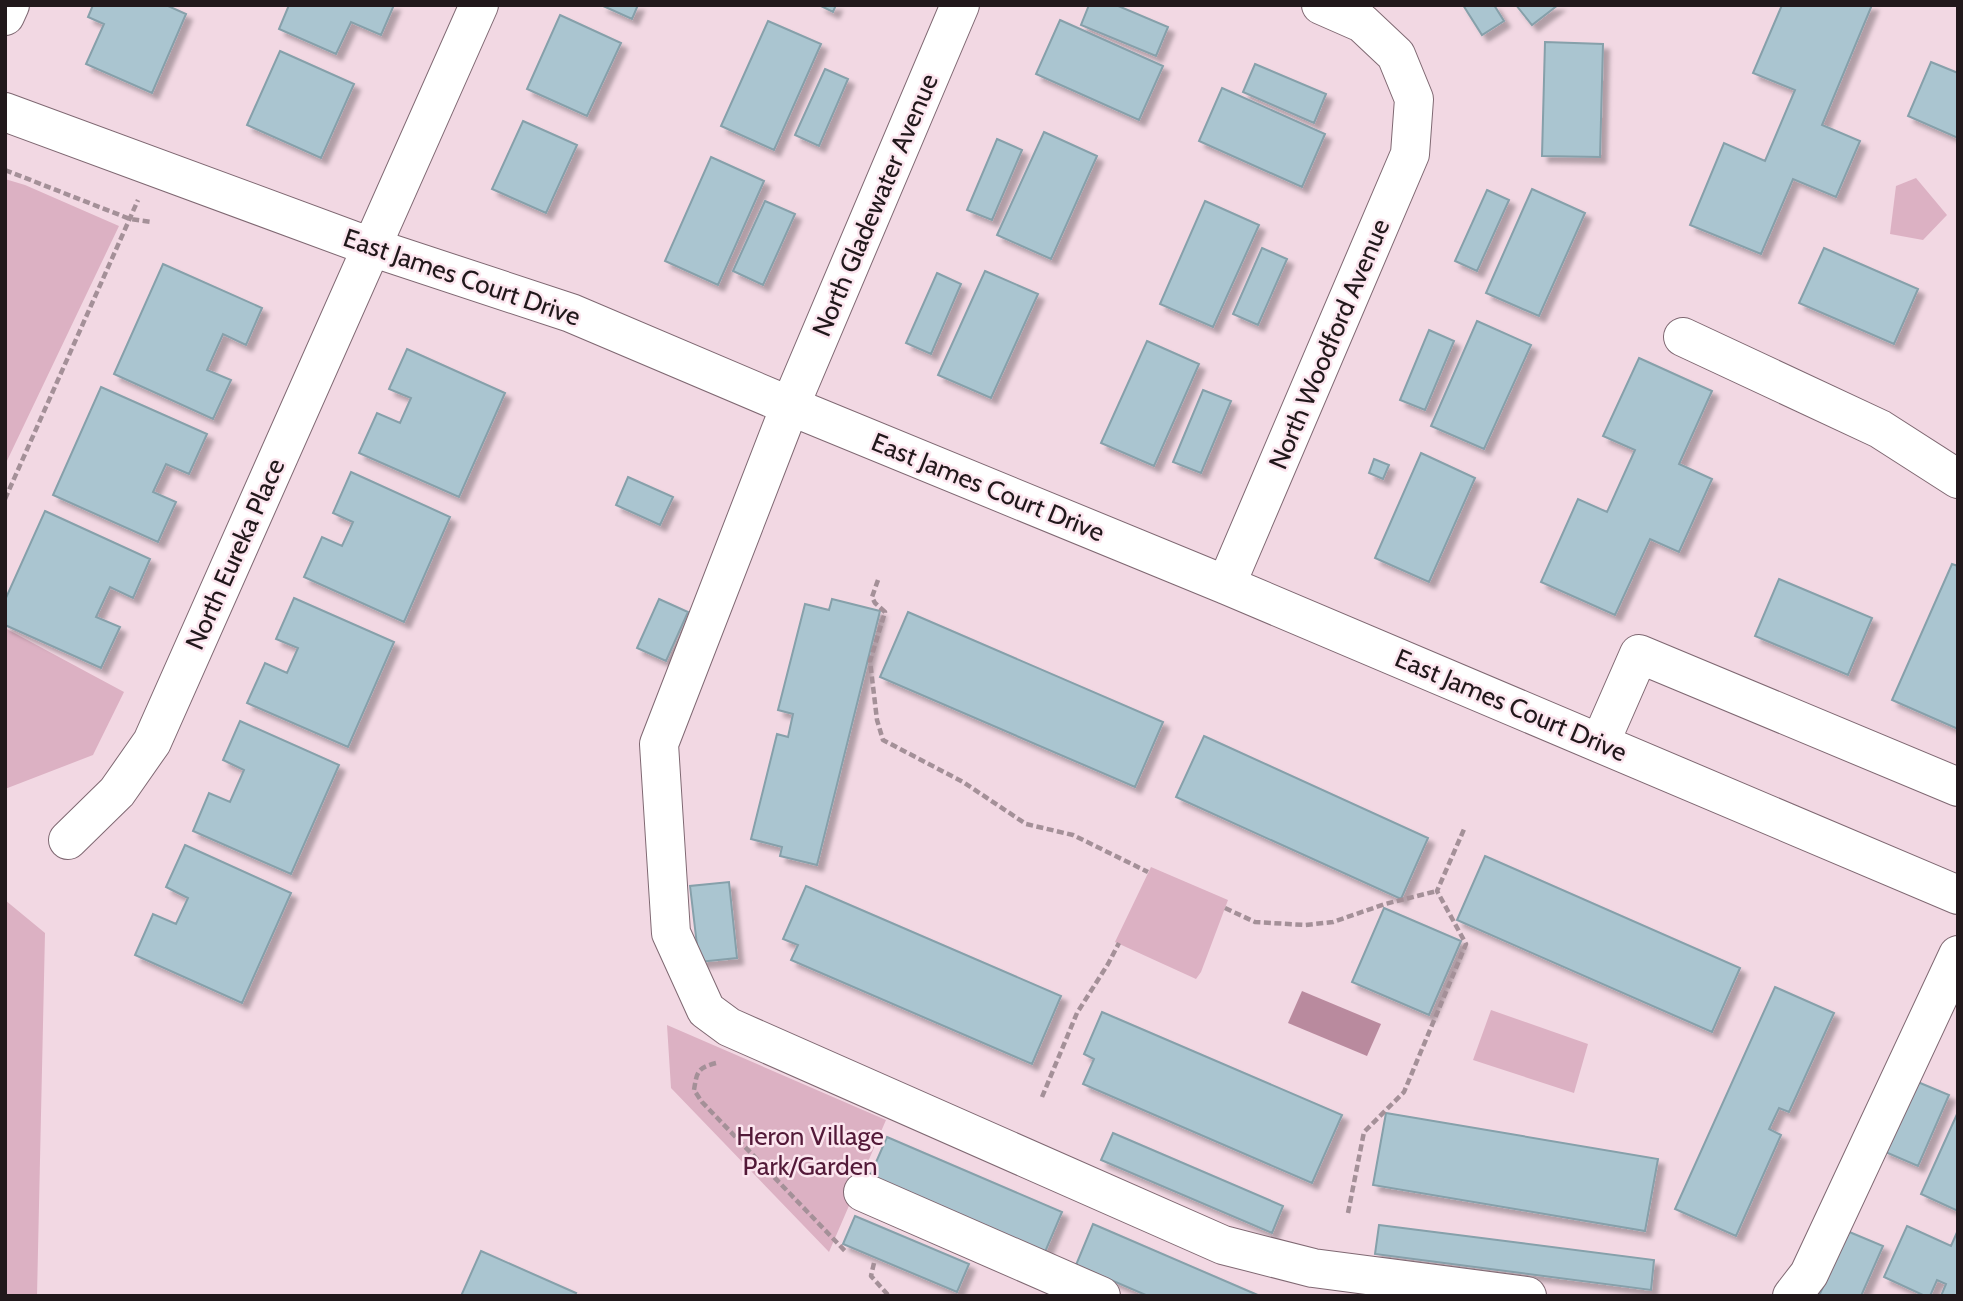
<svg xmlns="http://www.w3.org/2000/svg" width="1963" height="1301" viewBox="0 0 1963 1301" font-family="Cabin,sans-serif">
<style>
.green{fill:#dcb1c3}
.water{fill:#b98a9e}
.building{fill:#aac5d0;stroke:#86a0aa;stroke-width:2;filter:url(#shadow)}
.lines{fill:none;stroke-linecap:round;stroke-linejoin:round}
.minor-casing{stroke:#7f6872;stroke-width:40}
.path{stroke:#a49098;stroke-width:4.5;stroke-dasharray:7 3.5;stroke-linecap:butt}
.minor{stroke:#fff;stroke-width:38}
.labels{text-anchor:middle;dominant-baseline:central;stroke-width:5;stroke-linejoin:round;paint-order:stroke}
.street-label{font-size:26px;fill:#21181b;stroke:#fce6ef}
.park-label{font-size:26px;fill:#531938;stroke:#fce6ef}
</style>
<defs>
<filter id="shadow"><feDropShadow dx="6" dy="6" stdDeviation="2" flood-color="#0004"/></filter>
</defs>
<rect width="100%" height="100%" fill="#f2d8e3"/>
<path class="green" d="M1916,178L1947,215L1923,240L1890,234L1896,186Z
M5,179L25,185L119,226L5,465Z
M5,628L124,692L93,755L5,789Z
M1151,867L1228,900L1201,972L1196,979L1115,942Z
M5,900L45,933L37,1296H5Z
M1491,1010L1588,1044L1574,1093L1473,1060Z
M667,1025L886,1120L829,1252L671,1088Z"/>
<path class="water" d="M1302,991L1381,1024L1367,1056L1288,1023Z"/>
<path class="building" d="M93,5H166L186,14L152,93L86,64L104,24L88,17Z
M289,5H394L381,35L351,22L336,54L279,29Z
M601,5H638L632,19Z
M819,5H836L833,12Z
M1089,5H1116L1168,27L1156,56L1081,25Z
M1463,5H1494L1504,21L1482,35Z
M1516,5H1558L1532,25Z
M1782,5H1872L1822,125L1860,141L1836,197L1793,179L1761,254L1690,225L1724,143L1765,161L1795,90L1753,73Z
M560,15L621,43L587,116L527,89Z
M1060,20L1163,66L1139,120L1036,74Z
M768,21L821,44L774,150L721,126Z
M1545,42L1603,44L1600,157L1542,156Z
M280,51L354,84L321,158L247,125Z
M1931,62L1958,73V138L1908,116Z
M1255,64L1326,94L1314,123L1243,92Z
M825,69L848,79L819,146L795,135Z
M1222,88L1325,134L1302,187L1199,141Z
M523,121L577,145L546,213L492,189Z
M1044,132L1097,156L1051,259L997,235Z
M997,139L1022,150L992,220L967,210Z
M711,157L764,181L718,285L665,261Z
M1532,189L1585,213L1539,316L1486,293Z
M1487,190L1509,200L1477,271L1455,261Z
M765,201L795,214L763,285L733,271Z
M1205,201L1259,225L1213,327L1160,304Z
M1262,248L1287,259L1258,325L1233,314Z
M1824,248L1918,289L1894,344L1799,303Z
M163,264L262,308L246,345L223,334L207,370L231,380L213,419L114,374Z
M985,271L1038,294L991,398L938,375Z
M937,273L961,284L931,354L906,343Z
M1477,321L1531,345L1484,449L1431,426Z
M1429,330L1454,341L1425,410L1400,400Z
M1147,341L1199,364L1154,466L1101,443Z
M407,349L505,393L459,497L359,453L377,413L400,423L411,398L389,389Z
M1639,358L1712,391L1679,464L1712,479L1679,552L1650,539L1615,615L1541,582L1578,499L1607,512L1635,450L1603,436Z
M101,387L207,434L189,474L166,464L153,492L176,502L158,542L53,495Z
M1203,390L1231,401L1201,473L1173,462Z
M1421,453L1475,478L1429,582L1375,558Z
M1374,459L1389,465L1383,479L1369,473Z
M351,472L450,517L404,622L304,577L322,537L342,546L353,522L333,513Z
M628,477L673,497L660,525L616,505Z
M45,511L150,559L133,598L110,587L96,617L120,627L101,668L5,625V600Z
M1952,564L1958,566V729L1892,700Z
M1779,579L1872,618L1848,675L1755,636Z
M294,598L394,642L348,747L247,703L265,663L287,673L298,648L276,639Z
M659,599L688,612L666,661L637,648Z
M832,599L880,611L817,865L780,856L782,847L751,839L777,734L788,737L793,714L778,710L805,604L829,610Z
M908,612L1163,722L1135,787L880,677Z
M240,721L339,765L291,874L193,831L209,793L230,802L244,770L223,760Z
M1204,736L1428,838L1401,899L1176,797Z
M185,845L291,893L242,1003L135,955L153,914L176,924L188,898L166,887Z
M1485,856L1740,968L1712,1032L1457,920Z
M729,882L737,958L699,962L690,886Z
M806,886L1061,996L1032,1064L791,960L798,945L783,939Z
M1384,908L1461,941L1429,1015L1352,982Z
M1775,987L1834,1013L1789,1112L1779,1108L1769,1129L1781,1135L1736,1236L1675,1209Z
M1102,1012L1342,1115L1312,1183L1083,1084L1094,1059L1084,1054Z
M1913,1080L1949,1095L1918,1166L1883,1151Z
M1958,1112V1211L1921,1194Z
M1386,1113L1658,1159L1645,1231L1373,1185Z
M1113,1133L1283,1206L1272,1233L1101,1160Z
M887,1137L1062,1212L1045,1252L870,1176Z
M855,1216L969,1264L957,1292L843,1244Z
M1093,1224L1260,1296H1148L1076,1265Z
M1379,1225L1654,1260L1651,1290L1375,1254Z
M1907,1226L1951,1246L1958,1230V1296H1941L1946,1284L1937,1280L1930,1296H1925L1884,1277Z
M1847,1231L1883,1246L1861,1296H1819Z
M481,1251L576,1293L574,1296H461Z"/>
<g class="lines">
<defs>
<path id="minor" d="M960,5L790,406L659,744L671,933L706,1010L729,1027L1223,1245L1313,1268L1527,1296
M5,16L10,5
M5,112L371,247L571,313L790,406L1226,585L1958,895
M1683,337L1880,429L1958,479
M1226,585L1410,154L1414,99L1396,55L1362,23L1321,5
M1600,743L1639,654L1958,787
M68,840L117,792L152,742L479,5
M863,1192L1101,1296
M1792,1296L1809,1274L1958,955"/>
</defs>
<use href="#minor" class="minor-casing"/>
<path class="path" d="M5,170L130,219L152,222
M5,499L138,200
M878,580L872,597L875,603L885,612L870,661L877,720L883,740L963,782L1026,824L1073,835L1148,872
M1225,908L1255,922L1305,925L1333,922L1385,904L1437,891
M716,1063C697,1068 697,1072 694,1090L702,1102L846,1252
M1042,1097L1077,1013L1108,964L1119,943
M1348,1213L1364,1132L1404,1092L1466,944L1437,891L1465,827
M874,1263L871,1276L889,1296"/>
<use href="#minor" class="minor"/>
</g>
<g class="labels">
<g class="street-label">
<text transform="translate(875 205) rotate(-67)">North Gladewater Avenue</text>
<text transform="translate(462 277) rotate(19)">East James Court Drive</text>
<text transform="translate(1329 344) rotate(-67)">North Woodford Avenue</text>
<text transform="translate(988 487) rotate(22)">East James Court Drive</text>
<text transform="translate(235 554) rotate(-66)">North Eureka Place</text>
<text transform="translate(1511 705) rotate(23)">East James Court Drive</text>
</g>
<g class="park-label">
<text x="810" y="1136">Heron Village<tspan x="810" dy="30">Park/Garden</tspan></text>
</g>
</g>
<rect width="1963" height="1301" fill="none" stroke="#21181b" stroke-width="14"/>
</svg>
